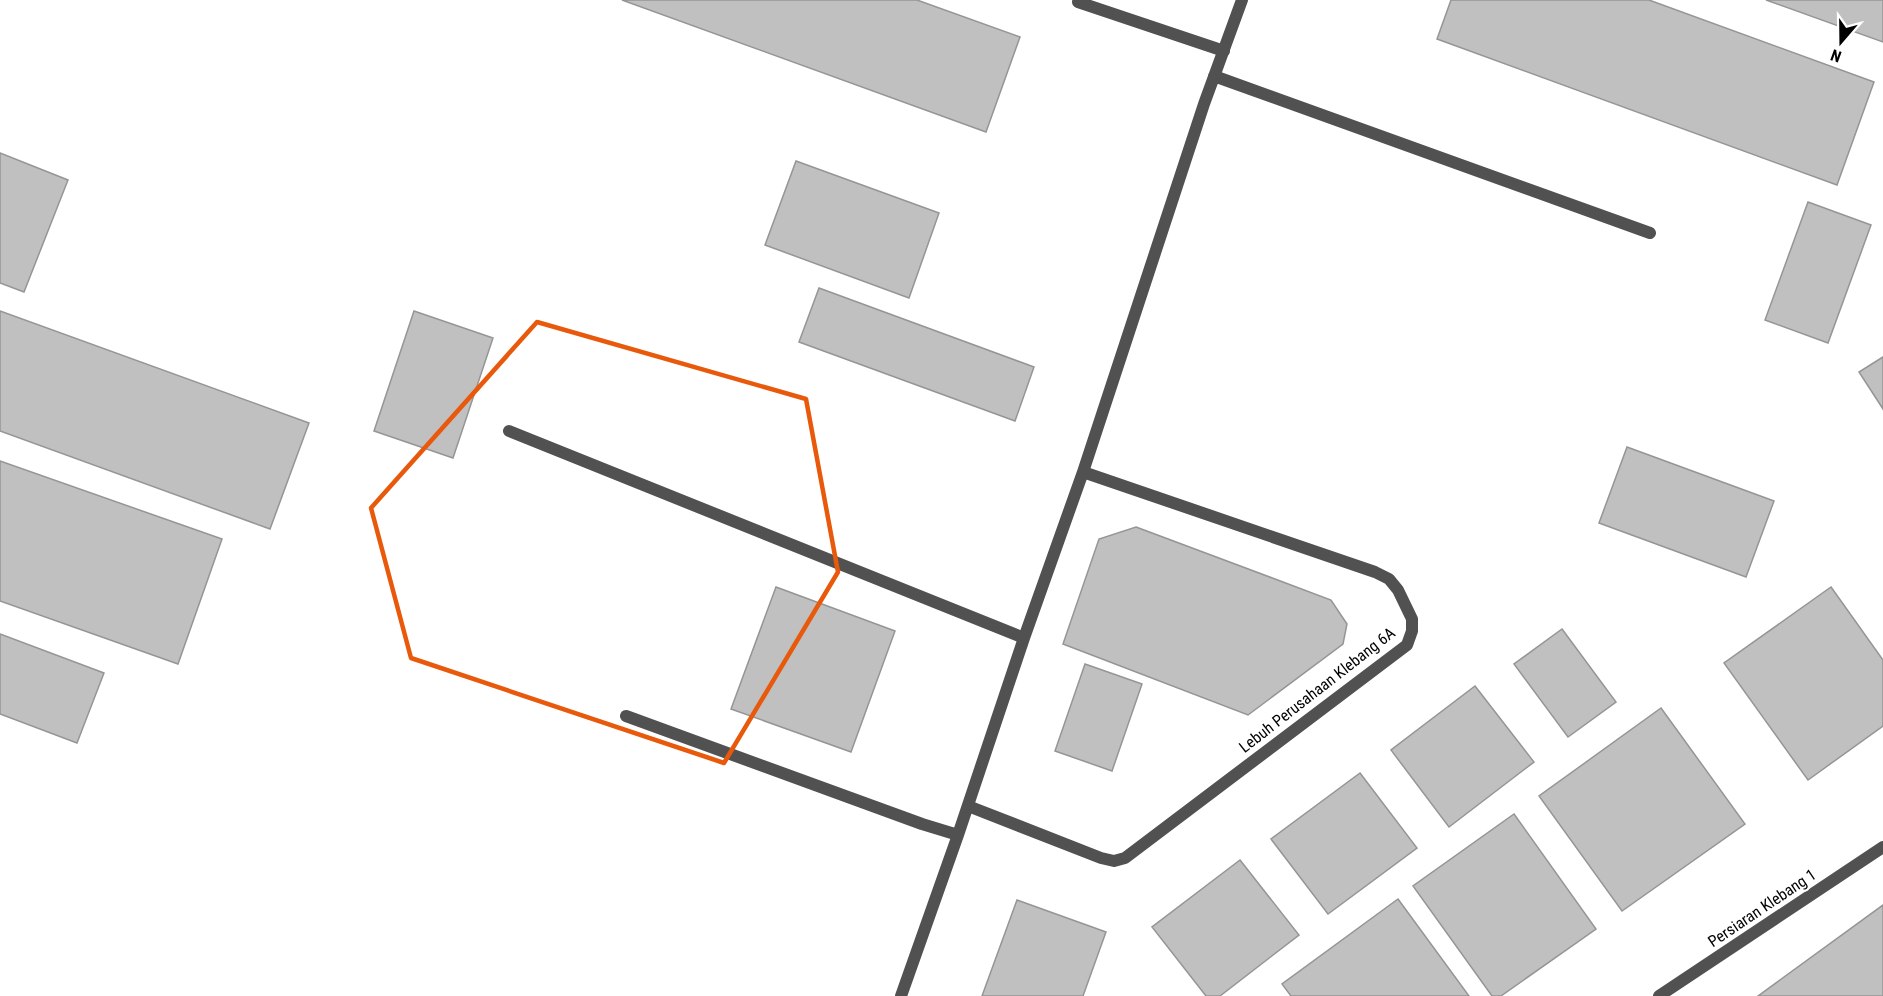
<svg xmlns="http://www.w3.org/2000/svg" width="1883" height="996" viewBox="0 0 1883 996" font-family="'Roboto Condensed',sans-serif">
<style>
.building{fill:#c0c0c0;stroke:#959595;stroke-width:1.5}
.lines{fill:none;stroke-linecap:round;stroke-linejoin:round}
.service{stroke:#515151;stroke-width:12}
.minor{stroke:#515151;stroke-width:12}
.marked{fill:none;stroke:#e8590c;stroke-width:4.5;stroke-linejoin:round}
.labels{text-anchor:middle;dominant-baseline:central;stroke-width:4.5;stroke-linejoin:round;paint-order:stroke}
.street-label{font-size:16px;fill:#000;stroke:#fff}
</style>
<rect width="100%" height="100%" fill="#fff"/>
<path class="building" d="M622,0H917L1020,37L986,132Z
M1451,0H1649L1874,82L1837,185L1437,39Z
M1766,0H1883V42Z
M0,153L68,180L24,292L0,283Z
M796,161L939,213L909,298L765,245Z
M1808,202L1871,225L1828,343L1765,320Z
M819,288L1034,367L1015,421L799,342Z
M0,311L309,423L270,529L0,431Z
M414,311L493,338L453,458L374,431Z
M1883,357V409L1859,372Z
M1627,447L1774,501L1746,577L1599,523Z
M0,461L222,539L178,664L0,601Z
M1136,527L1331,600L1347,624L1343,644L1248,715L1063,644L1099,539Z
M776,587L895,631L851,752L731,709Z
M1831,587L1883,660V726L1808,780L1724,663Z
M1562,629L1616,702L1568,737L1514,664Z
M0,634L104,673L77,743L0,714Z
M1085,664L1142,684L1112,771L1055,751Z
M1475,686L1534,762L1449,827L1391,750Z
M1661,708L1745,824L1622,911L1539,796Z
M1360,773L1417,848L1328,914L1271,839Z
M1514,814L1596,929L1501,996H1492L1413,886Z
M1240,860L1299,935L1220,996H1206L1152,927Z
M1398,899L1469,996H1291L1282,984Z
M1017,900L1106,932L1083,996H982Z
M1883,905V996H1758Z"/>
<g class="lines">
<path class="service" d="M1078,2L1224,51
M1214,76L1650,233
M509,431L1024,638
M626,716L922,824L958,835
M968,806L1101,858L1114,861L1125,858L1407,645L1412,631V619L1398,590L1389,579L1375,572L1083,472
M901,996L958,835L1024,638L1083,472L1204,104L1242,0"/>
<path class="minor" d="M1659,996L1883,847"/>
</g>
<path class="marked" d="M537,322L806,399L838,572L724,763L411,658L371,508Z"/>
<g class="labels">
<g class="street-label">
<text transform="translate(1317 690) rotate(-38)">Lebuh Perusahaan Klebang 6A</text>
<text transform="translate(1762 908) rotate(-34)">Persiaran Klebang 1</text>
</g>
</g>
<g transform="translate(1841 42) rotate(200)" stroke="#ffffff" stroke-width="4.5" paint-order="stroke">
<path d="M0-4.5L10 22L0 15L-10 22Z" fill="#000000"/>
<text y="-9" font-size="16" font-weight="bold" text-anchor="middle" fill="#000000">N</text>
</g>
</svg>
